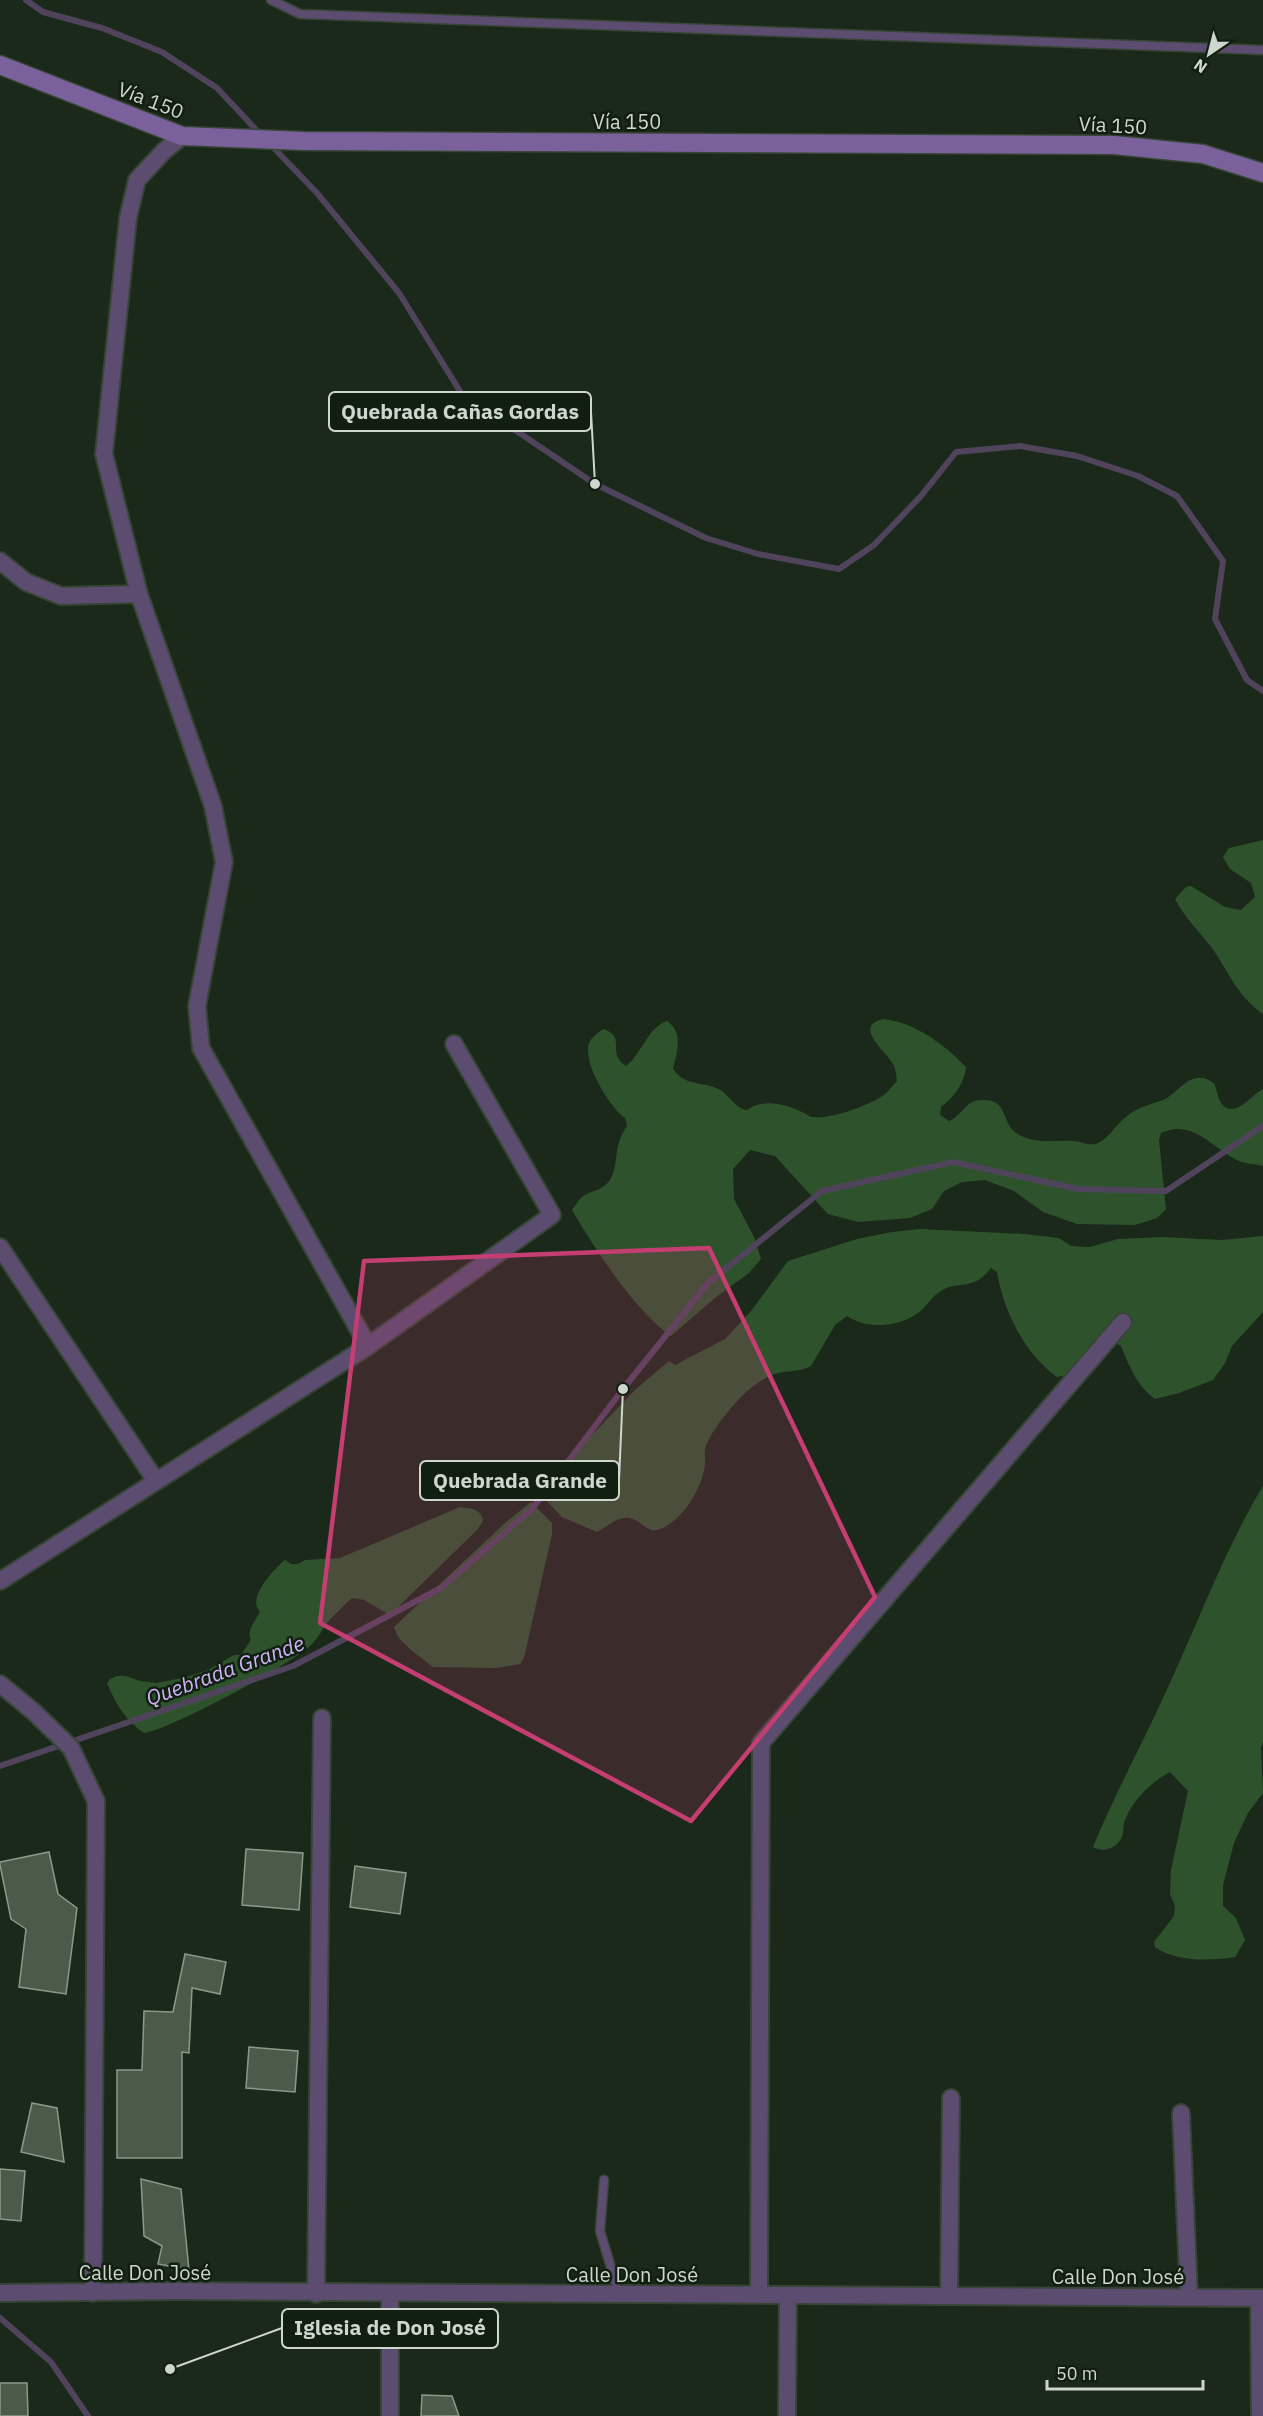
<svg xmlns="http://www.w3.org/2000/svg" width="1263" height="2416" viewBox="0 0 1263 2416" font-family="'IBM Plex Sans',sans-serif">
<style>
.forest{fill:#2e532c}
.lines{fill:none;stroke-linecap:round;stroke-linejoin:round}
.stream{stroke:#4f445c;stroke-width:6}
.building{fill:#4b5b4a;stroke:#899b88;stroke-width:1.5}
.lane-casing{stroke:#374536;stroke-width:11}
.street-casing{stroke:#374536;stroke-width:20}
.secondary-casing{stroke:#374536;stroke-width:21}
.lane{stroke:#5b4c70;stroke-width:8}
.street{stroke:#5b4c70;stroke-width:16}
.secondary{stroke:#7a619b;stroke-width:18}
.marked{fill:#c43e72;fill-opacity:0.2;stroke:#c43e72;stroke-width:4.5;stroke-linejoin:round}
.labels{text-anchor:middle;dominant-baseline:central;stroke-width:5;stroke-linejoin:round;paint-order:stroke}
.street-label{font-size:20px;fill:#ced7cd;stroke:#111f10}
.water-label{font-size:21px;font-style:italic;fill:#d1b3fb;stroke:#111f10}
.leader{fill:none;stroke:#ced7cd;stroke-width:2}
.callout-dot{fill:#ced7cd;stroke:#111f10;stroke-width:2}
.callout{fill:#111f10;stroke:#ced7cd;stroke-width:2}
.callout-label{font-size:21px;text-anchor:middle;font-weight:bold;fill:#ced7cd}
</style>
<rect width="100%" height="100%" fill="#1a2919"/>
<path class="forest" d="M1263,840V1014C1237,996 1229,972 1212,948C1199,931 1184,917 1175,899L1186,887L1191,886L1225,907L1241,910L1255,897L1251,883L1230,869L1223,857L1229,848Z
M884,1019C916,1023 945,1045 966,1067C964,1084 954,1097 941,1107L940,1115L949,1121C962,1116 965,1100 982,1100C1008,1099 1001,1121 1015,1132C1032,1145 1053,1140 1073,1141C1080,1141 1088,1146 1095,1144C1109,1140 1115,1125 1126,1117C1138,1107 1149,1105 1163,1100C1181,1091 1191,1067 1214,1083C1217,1089 1217,1096 1220,1101C1232,1123 1252,1094 1263,1089V1166C1256,1164 1246,1164 1239,1161C1213,1149 1193,1118 1161,1133L1159,1140L1166,1209L1157,1218L1135,1225L1077,1224L1043,1212L1014,1191L985,1180L962,1182L944,1191L932,1209L910,1218L858,1222L828,1214L775,1156L750,1150L733,1169L734,1199L754,1237L761,1259L749,1273L716,1297L671,1336C636,1312 594,1248 572,1210C575,1206 578,1201 581,1198C592,1188 604,1193 612,1176C619,1159 613,1146 627,1126L625,1118C610,1108 582,1062 589,1043C592,1037 598,1033 603,1029C628,1037 605,1052 626,1066C642,1054 647,1028 667,1021C684,1033 677,1052 673,1069C686,1086 698,1081 716,1088C729,1092 733,1108 747,1110C764,1098 786,1104 804,1113C808,1115 809,1117 813,1117C830,1120 870,1105 884,1095C889,1091 893,1085 897,1081C896,1076 896,1070 894,1066C889,1053 850,1026 884,1019Z
M920,1229L1024,1234L1059,1238L1071,1246L1090,1247L1118,1239L1162,1237L1222,1240L1263,1236V1312L1232,1346L1225,1363L1213,1380L1179,1393L1155,1399C1136,1385 1130,1367 1121,1346L1108,1339L1067,1375L1057,1377C1024,1353 1004,1312 997,1272L991,1268C973,1293 955,1279 938,1293C930,1299 926,1307 918,1313C898,1327 868,1330 847,1316L835,1325L811,1366C798,1373 784,1370 771,1375C763,1379 750,1388 744,1394C732,1406 708,1434 705,1450C704,1454 706,1460 705,1464C703,1484 688,1511 671,1523C648,1540 646,1522 630,1518C617,1516 607,1527 597,1532L562,1517L542,1496V1489L546,1483L636,1389L669,1361L675,1365L725,1339L751,1311L788,1261L857,1239L892,1232Z
M1263,1486V1742L1261,1747L1263,1793L1248,1813L1234,1843L1223,1885V1906L1236,1918L1245,1940L1235,1957C1211,1961 1175,1962 1155,1947L1154,1942L1174,1916L1175,1906L1170,1894L1171,1870L1188,1791L1170,1772C1152,1781 1132,1801 1125,1820C1122,1828 1125,1835 1119,1842C1112,1850 1102,1852 1093,1847C1116,1791 1145,1739 1169,1685C1200,1618 1225,1549 1263,1486Z
M531,1502L552,1523V1534L524,1658L520,1664L497,1668L433,1667L411,1650L398,1637L394,1627L505,1523Z
M460,1507C471,1509 481,1508 483,1521L477,1530L394,1611L388,1614L364,1600L352,1598C343,1606 334,1615 326,1624C322,1630 318,1638 313,1643C293,1664 171,1729 144,1733C126,1721 115,1703 107,1683L110,1679L117,1676H126L140,1681L157,1683L187,1677L208,1670L234,1655H241L251,1640C246,1630 256,1621 260,1611C246,1600 274,1568 285,1560L291,1564H298L305,1560L340,1558Z"/>
<g class="lines">
<path class="stream" d="M26,0L43,12L102,28L162,52L217,88L262,136
M269,143L317,193L399,293L468,404L518,432L595,484L706,538L758,554L839,569L874,545L921,496L956,452L1020,446L1077,456L1138,476L1177,496L1223,561L1215,619L1247,680L1263,691
M0,1766L293,1666L441,1588L532,1509L623,1389L708,1283L822,1191L953,1162L1078,1189L1166,1191L1263,1126
M0,2318L51,2362L88,2416"/>
</g>
<path class="building" d="M246,1849L303,1853L299,1910L242,1905Z
M49,1852L58,1894L77,1908L66,1994L19,1987L26,1929L11,1919L0,1865V1862Z
M355,1866L406,1873L400,1914L350,1907Z
M185,1954L226,1962L220,1994L192,1988L189,2053L182,2052V2158H117V2070H142L144,2011L173,2012Z
M249,2047L298,2051L295,2092L246,2088Z
M32,2103L57,2108L64,2162L21,2152Z
M0,2169L25,2171L21,2221L0,2219Z
M141,2179L181,2189L189,2270L158,2264L162,2246L144,2236Z
M0,2383H27L28,2416H0Z
M422,2395L452,2396L459,2416H421Z"/>
<g class="lines">
<defs>
<path id="lane" d="M271,0L300,14L1263,50
M604,2180L600,2231L619,2294"/>
<path id="street" d="M0,561L26,582L61,596L139,594
M0,1247L156,1481
M368,1346L552,1215L454,1044
M0,1581L368,1346L201,1048L197,1006L224,862L213,806L139,594L104,454L128,218L137,180L163,152L182,136
M0,1684L34,1712L71,1748L96,1801L93,2293
M1181,2113L1189,2297
M0,2293L176,2291L1263,2298
M316,2294L322,1718
M390,2294V2416
M759,2295L761,1743L1123,1322
M949,2296L951,2098
M1259,2298L1260,2416
M787,2416L788,2295"/>
<path id="secondary" d="M0,65L182,136L304,141L1114,145L1203,154L1263,173"/>
</defs>
<use href="#lane" class="lane-casing"/>
<use href="#street" class="street-casing"/>
<use href="#secondary" class="secondary-casing"/>
<use href="#lane" class="lane"/>
<use href="#street" class="street"/>
<use href="#secondary" class="secondary"/>
</g>
<path class="marked" d="M709,1248L875,1597L691,1821L320,1623L364,1261Z"/>
<g class="labels">
<g class="street-label">
<text transform="translate(151 100) rotate(21)">Vía 150</text>
<text x="627" y="121">Vía 150</text>
<text transform="translate(1113 125) rotate(3)">Vía 150</text>
<text x="145" y="2272">Calle Don José</text>
<text x="632" y="2274">Calle Don José</text>
<text x="1118" y="2276">Calle Don José</text>
</g>
<g class="water-label">
<text transform="translate(225 1670) rotate(-20)">Quebrada Grande</text>
</g>
</g>
<path class="leader" d="M595 484L591 412M623 1389L619 1480M170 2369L282 2328"/>
<g class="callout-dot">
<circle cx="595" cy="484" r="6"/>
<circle cx="623" cy="1389" r="6"/>
<circle cx="170" cy="2369" r="6"/>
</g>
<g class="callout">
<rect x="329" y="392" width="262" height="39" rx="6"/>
<rect x="420" y="1461" width="199" height="39" rx="6"/>
<rect x="282" y="2309" width="216" height="39" rx="6"/>
</g>
<g class="callout-label">
<text x="460" y="419">Quebrada Cañas Gordas</text>
<text x="520" y="1488">Quebrada Grande</text>
<text x="390" y="2335">Iglesia de Don José</text>
</g>
<g transform="translate(1209 54) rotate(215)" stroke="#111f10" stroke-width="4.5" paint-order="stroke">
<path d="M0-4.5L10 22L0 15L-10 22Z" fill="#ced7cd"/>
<text y="-9" font-size="16" font-weight="bold" text-anchor="middle" fill="#ced7cd">N</text>
</g>
<path d="M1047 2380v9h156v-9" fill="none" stroke="#ced7cd" stroke-width="3"/>
<text x="1056" y="2380" font-size="18" fill="#ced7cd" stroke="#111f10" stroke-width="4.5" paint-order="stroke">50 m</text>
</svg>
